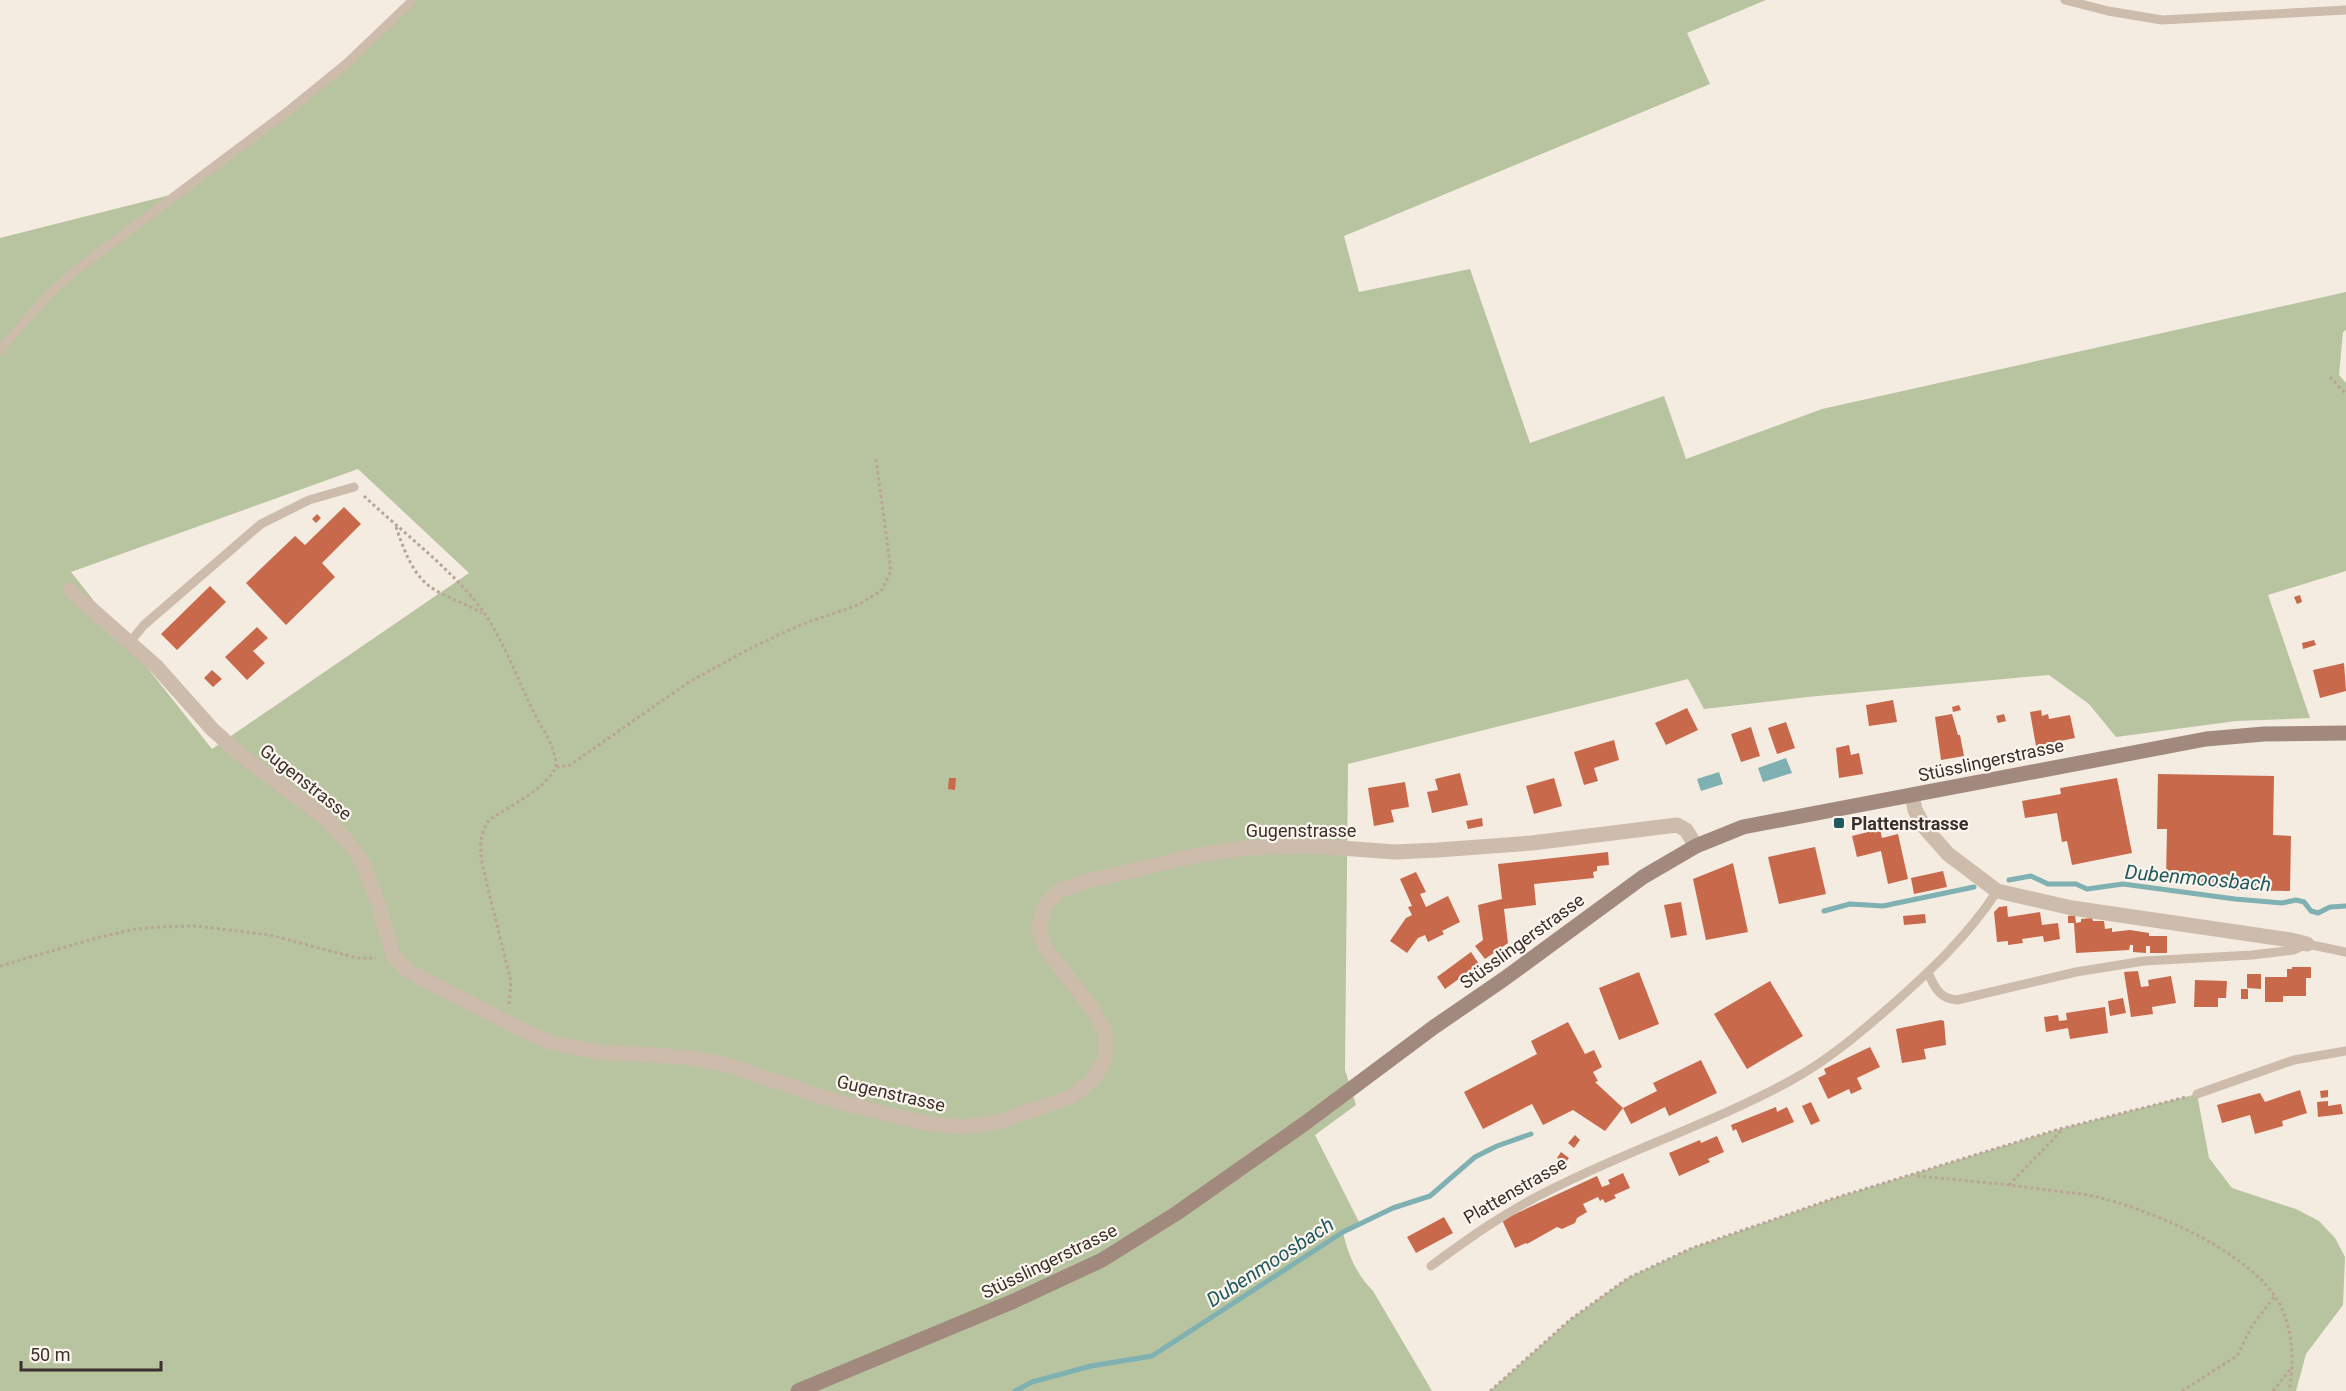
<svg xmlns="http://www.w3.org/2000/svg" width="2346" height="1391" viewBox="0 0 2346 1391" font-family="Roboto,sans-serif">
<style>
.green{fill:#b8c4a0;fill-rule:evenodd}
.water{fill:#7fb0b2}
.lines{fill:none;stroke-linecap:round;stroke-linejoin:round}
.stream{stroke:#7fb0b2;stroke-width:5}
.building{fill:#c8694b}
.path{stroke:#b9a596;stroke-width:3;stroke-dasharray:3 3;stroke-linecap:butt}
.lane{stroke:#cdbbac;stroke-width:9}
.street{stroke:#cdbbac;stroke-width:15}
.secondary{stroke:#a18a7d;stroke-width:15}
.poi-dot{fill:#1f5a5e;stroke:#fbf5ee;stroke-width:2}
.labels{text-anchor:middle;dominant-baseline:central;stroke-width:4.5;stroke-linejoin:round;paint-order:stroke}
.street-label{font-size:18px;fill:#3b302b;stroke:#fbf5ee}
.poi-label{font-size:18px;font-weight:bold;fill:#3b302b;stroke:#fbf5ee;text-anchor:start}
.water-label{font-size:20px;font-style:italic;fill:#1f5a5e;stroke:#fbf5ee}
</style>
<rect width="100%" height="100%" fill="#f4ebe1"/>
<path class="green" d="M413,0H1766L1687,33L1710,84L1344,236L1359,292L1470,269L1530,443L1664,396L1686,459L1822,409L2346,292V330L2343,332L2339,375L2346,383V571L2268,595L2310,718L2236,721L2116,737L2089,704L2049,675L1807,697L1704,709L1688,679L1348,764L1345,1070L1356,1105L1315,1135L1360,1224L1343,1232C1348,1255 1357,1275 1373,1291L1432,1391H0V238L178,193L288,111ZM358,469L469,573L212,749L71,572Z
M2197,1094L2209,1158L2232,1188L2296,1209L2319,1221L2335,1238L2345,1257L2343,1305L2306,1354L2296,1391H1490L1571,1319L1628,1278L1692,1248L1832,1199L2056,1130Z"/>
<path class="water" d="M1786,758L1792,773L1763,782L1758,768Z
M1719,772L1723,784L1701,791L1697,779Z"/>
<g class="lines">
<path class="stream" d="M2009,880L2031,876L2048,884H2076L2087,889L2123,884L2235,899L2282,903L2296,900L2304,902L2311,911L2318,913L2330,907L2346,906
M1824,911L1850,904L1883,906L1974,887
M1015,1391L1032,1382L1091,1366L1152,1356L1343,1232L1393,1208L1430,1196L1475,1157L1497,1146L1531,1134"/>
</g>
<path class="building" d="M344,507L361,524L322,563L335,577L286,625L246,583L295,536L305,545Z
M317,514L321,518L316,523L312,519Z
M210,586L226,602L177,650L161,634Z
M2300,595L2302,602L2297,604L2294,597Z
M257,627L268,638L253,651L265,663L247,680L225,657Z
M2314,640L2316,645L2303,649L2302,643Z
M2344,663L2346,691L2320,698L2313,670Z
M212,670L222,679L213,687L204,678Z
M1893,700L1897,722L1869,726L1866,705Z
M1959,705L1961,710L1953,712L1952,707Z
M1687,708L1698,730L1666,745L1655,723Z
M2041,710L2042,716L2048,714L2049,719L2070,715L2075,738L2036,746L2030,712Z
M1952,714L1958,735H1960L1964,756L1941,760L1935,717Z
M2004,714L2006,721L1998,723L1996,716Z
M1786,722L1795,748L1777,754L1768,728Z
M1751,727L1760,756L1741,762L1731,734Z
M1614,740L1619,760L1594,768L1598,781L1584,785L1574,752Z
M1849,745L1851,755L1859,753L1863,774L1839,778L1836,748Z
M1460,773L1468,805L1432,813L1427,792L1438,790L1435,779Z
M2158,774L2274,776L2273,835L2291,836L2290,891L2234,890L2166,879L2167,829H2157Z
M949,778H956L955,790L948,789Z
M1554,778L1562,806L1534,814L1526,786Z
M2117,778L2132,853L2072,865L2067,841L2062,842L2057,813L2025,818L2022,801L2061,794L2060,788Z
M1405,782L1409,807L1391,810L1394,822L1374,826L1368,788Z
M1482,818L1483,826L1468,829L1466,821Z
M1880,829L1882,838L1898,834L1908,879L1888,884L1881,851L1857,857L1852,836Z
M1815,847L1826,894L1779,904L1768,857Z
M1608,852L1609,865L1597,866V871L1593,872L1594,878L1534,884L1536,905L1504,909L1508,943L1485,959L1475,946L1483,940L1478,905L1502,899L1498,864Z
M1733,863L1748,932L1706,940L1693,879Z
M1943,871L1947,887L1914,894L1911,878Z
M1416,872L1426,892L1420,894L1426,907L1448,896L1460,922L1442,931L1444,934L1428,942L1425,935L1418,938L1407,953L1390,941L1406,918L1412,915L1408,907L1412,906L1400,879Z
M1681,902L1687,935L1671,938L1664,905Z
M2007,906L2008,917L2040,912L2042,925L2058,923L2060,939L2044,942L2043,936L2022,939L2023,943L2008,945V941L1997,942L1994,912L1999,907Z
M1925,914L1926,923L1904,925L1903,916Z
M2075,915L2076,923L2081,922V919L2092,918L2093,921H2104L2105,929L2112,928V932L2130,930L2149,933V936H2167V953H2150V946H2146V953L2133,952V945H2130L2129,950L2076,953L2074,923H2068V916Z
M1471,952L1479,964L1445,989L1437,977Z
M2292,967H2311V978H2306V996H2283V1002H2265V977H2287V969H2292Z
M2138,971L2141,987L2149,986L2148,980L2171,976L2176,1003L2152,1007L2153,1014L2131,1017L2124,972Z
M1639,972L1659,1024L1619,1040L1599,988Z
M2247,974H2261V989L2247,988Z
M2195,980L2227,981L2226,998H2218V1007H2194Z
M1770,981L1803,1036L1747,1069L1714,1014Z
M2241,989H2248V999H2241Z
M2123,998L2126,1013L2110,1016L2108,1001Z
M2105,1007L2108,1033L2070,1039L2068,1028L2046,1032L2044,1017L2058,1015L2059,1021L2067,1020L2066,1013Z
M1941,1020L1944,1021L1946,1045L1924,1049L1926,1059L1902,1063L1896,1029Z
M1568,1022L1585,1054L1594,1050L1602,1067L1593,1072L1598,1081L1595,1082L1623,1108L1657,1091L1653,1083L1701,1060L1717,1093L1669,1116L1665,1107L1631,1124L1623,1108L1605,1131L1573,1110L1543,1125L1532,1104L1483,1129L1464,1092L1537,1054L1531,1041Z
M1870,1047L1880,1067L1857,1078L1862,1089L1851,1094L1849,1089L1828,1099L1818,1078L1826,1074L1824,1069Z
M2300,1090L2307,1113L2282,1121L2283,1126L2255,1134L2250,1115L2222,1123L2217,1105L2260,1093L2265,1102Z
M2328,1090V1097L2321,1098L2320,1091Z
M2328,1101V1106L2341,1104L2343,1114L2318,1117L2317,1102Z
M1811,1102L1820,1121L1811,1125L1802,1106Z
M1776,1107L1777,1112L1787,1107L1794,1122L1742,1143L1736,1129L1733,1131L1731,1125Z
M1575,1135L1580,1140L1574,1148L1568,1143Z
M1717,1136L1724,1152L1708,1159L1710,1162L1679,1176L1669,1153L1700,1140L1701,1143Z
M1561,1152L1569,1158L1565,1163L1557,1158Z
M1538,1172L1541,1178L1529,1184L1526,1179Z
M1623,1173L1630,1188L1614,1195L1616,1198L1605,1203L1603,1199L1600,1201L1598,1197L1583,1204L1587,1212L1577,1218L1575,1223L1562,1229L1557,1227L1527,1244L1526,1243L1515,1248L1502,1220L1597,1176L1602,1187L1610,1184L1608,1180Z
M1444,1217L1453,1233L1416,1253L1407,1237Z"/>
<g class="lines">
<path class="path" d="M2330,377L2346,394
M364,496C400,530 450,568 480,607C502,637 516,675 532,709C541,728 556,745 556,767
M396,527C404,550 413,577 435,590C450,599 467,604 482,613
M0,966L100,937L136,929L160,927L197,926L270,935L357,958H376
M509,1004L511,982L482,864C480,848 479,834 489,820C510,805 543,792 556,767L570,765L689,682L753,647L800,625L858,605L882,590L891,571L876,459
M1917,1176C1960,1180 2004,1184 2048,1190C2063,1192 2078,1193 2093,1196C2149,1209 2240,1247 2274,1295C2293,1322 2295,1360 2289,1391
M2009,1185L2062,1130
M1490,1391L1571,1319L1628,1278L1692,1248L1832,1199L2056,1130L2186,1097
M2182,1391L2237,1356L2252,1326L2274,1297
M2273,1391L2292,1367"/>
<path class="lane" d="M2065,0L2108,11L2162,20L2346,10
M0,350L49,294L76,270L288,111L347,63L413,0
M130,642L144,625L261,524L309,500L354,487
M1928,973C1935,987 1939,999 1957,1000L2076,972L2144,961L2252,955L2294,950L2307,944L2346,952
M2197,1094L2294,1060L2346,1051
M1431,1266C1469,1238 1507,1211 1550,1190C1628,1150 1713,1123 1790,1081C1827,1061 1860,1033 1892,1005C1930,971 1969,935 1997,891"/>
<path class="street" d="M70,590L156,666L212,729L241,755L330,822L354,849L364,865L379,906L393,955L406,969L418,976L522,1030L553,1043L598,1052L683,1057L721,1063L838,1102L925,1123L962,1127L994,1123L1070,1097L1094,1079L1105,1058V1032L1093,1010L1045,947L1039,928L1045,905L1060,890L1088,881L1198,855L1244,848L1314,846L1395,852L1438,850L1532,843L1677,825L1686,830L1696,846
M1912,796L1915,810L1925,828L1948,854L1997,891L2072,908L2291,940L2307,944"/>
<path class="secondary" d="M798,1391L1014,1301L1102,1260L1177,1213L1304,1124L1434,1027L1504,979L1643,877L1696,846L1743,827L2206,739L2264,734L2346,733"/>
</g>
<rect class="poi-dot" x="1833" y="817" width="12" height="12" rx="3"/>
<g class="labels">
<g class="street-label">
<text transform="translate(1991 760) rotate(-12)">Stüsslingerstrasse</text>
<text transform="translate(306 782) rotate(38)">Gugenstrasse</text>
<text x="1301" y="830">Gugenstrasse</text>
<text transform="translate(1522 941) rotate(-36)">Stüsslingerstrasse</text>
<text transform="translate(891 1093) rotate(13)">Gugenstrasse</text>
<text transform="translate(1515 1190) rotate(-30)">Plattenstrasse</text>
<text transform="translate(1049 1261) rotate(-26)">Stüsslingerstrasse</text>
</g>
<g class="poi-label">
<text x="1851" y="823">Plattenstrasse</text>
</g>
<g class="water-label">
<text transform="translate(2198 878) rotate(5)">Dubenmoosbach</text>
<text transform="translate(1270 1262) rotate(-33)">Dubenmoosbach</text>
</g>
</g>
<path d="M21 1361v9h140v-9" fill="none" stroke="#3b302b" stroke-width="3"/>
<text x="30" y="1361" font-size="18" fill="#3b302b" stroke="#fbf5ee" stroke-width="4.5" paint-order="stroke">50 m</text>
</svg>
